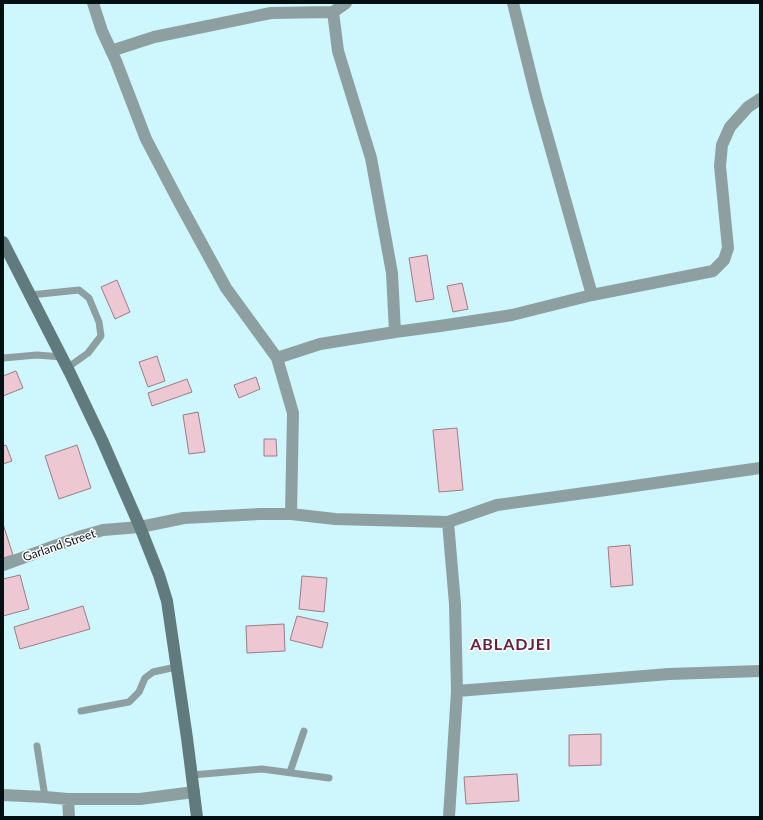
<svg xmlns="http://www.w3.org/2000/svg" width="763" height="820" viewBox="0 0 763 820" font-family="Lato,sans-serif">
<style>
.building{fill:#edc7d1;stroke:#9e7c85}
.lines{fill:none;stroke-linecap:round;stroke-linejoin:round}
.lane{stroke:#8e9fa1;stroke-width:7}
.street{stroke:#8e9fa1;stroke-width:12}
.secondary{stroke:#607a7d;stroke-width:12}
.labels{text-anchor:middle;dominant-baseline:central;stroke-width:3;stroke-linejoin:round;paint-order:stroke}
.street-label{font-size:12px;fill:#021012;stroke:#fff}
.district-label{font-size:16px;font-weight:bold;letter-spacing:1px;fill:#65213a;stroke:#fff}
</style>
<rect width="100%" height="100%" fill="#cdf7fc"/>
<path class="building" d="M427,255L434,299L416,302L409,258Z
M117,280L130,312L115,319L101,287Z
M462,283L468,309L453,312L447,286Z
M157,356L165,381L148,387L139,362Z
M16,371L23,388L3,396V376Z
M256,377L260,389L239,398L234,385Z
M187,379L192,392L152,406L148,393Z
M198,412L205,452L189,454L183,415Z
M457,428L463,490L439,492L433,430Z
M264,439H276L277,456H264Z
M6,445L12,461L3,464V446Z
M77,445L91,488L59,499L45,456Z
M3,524L13,555L3,558Z
M630,545L633,585L611,587L608,547Z
M20,575L29,609L3,616V579Z
M302,576L327,578L324,612L299,609Z
M83,606L90,629L20,649L14,627Z
M297,616L328,623L322,648L290,640Z
M284,624L285,651L247,653L246,626Z
M601,734V765L569,766V735Z
M517,774L519,801L466,804L464,777Z"/>
<g class="lines">
<path class="lane" d="M30,295L79,290L89,298L99,322L101,336L88,353L67,368
M3,358L37,355L62,357
M81,711L129,702L139,692L145,678L153,672L176,667
M37,746L45,797
M290,772L304,731
M192,775L262,769L329,778"/>
<path class="street" d="M93,3L102,31L116,61L146,139L179,202L226,288L277,358L293,413L291,514
M513,3L536,96L592,295
M333,12L338,51L371,158L392,273L395,332
M111,51L154,37L271,13L333,12L346,3
M277,358L320,344L395,332L440,326L512,315L592,295L713,271L724,260L728,248L720,166L722,145L730,127L748,107L760,99
M448,522L455,604L457,691L449,817
M3,565L82,536L103,530L140,527L184,518L260,514H291L335,519L448,522L497,505L599,491L760,468
M457,691L669,674L760,671
M3,795L45,797L68,799H140L194,792
M68,799L69,817"/>
<path class="secondary" d="M3,242L70,373L102,440L140,527L159,575L167,601L187,738L197,817"/>
</g>
<g class="labels">
<g class="street-label">
<text transform="translate(59 545) rotate(-19)">Garland Street</text>
</g>
<g class="district-label">
<text x="511" y="643">ABLADJEI</text>
</g>
</g>
<rect width="763" height="820" fill="none" stroke="#021012" stroke-width="8"/>
</svg>
